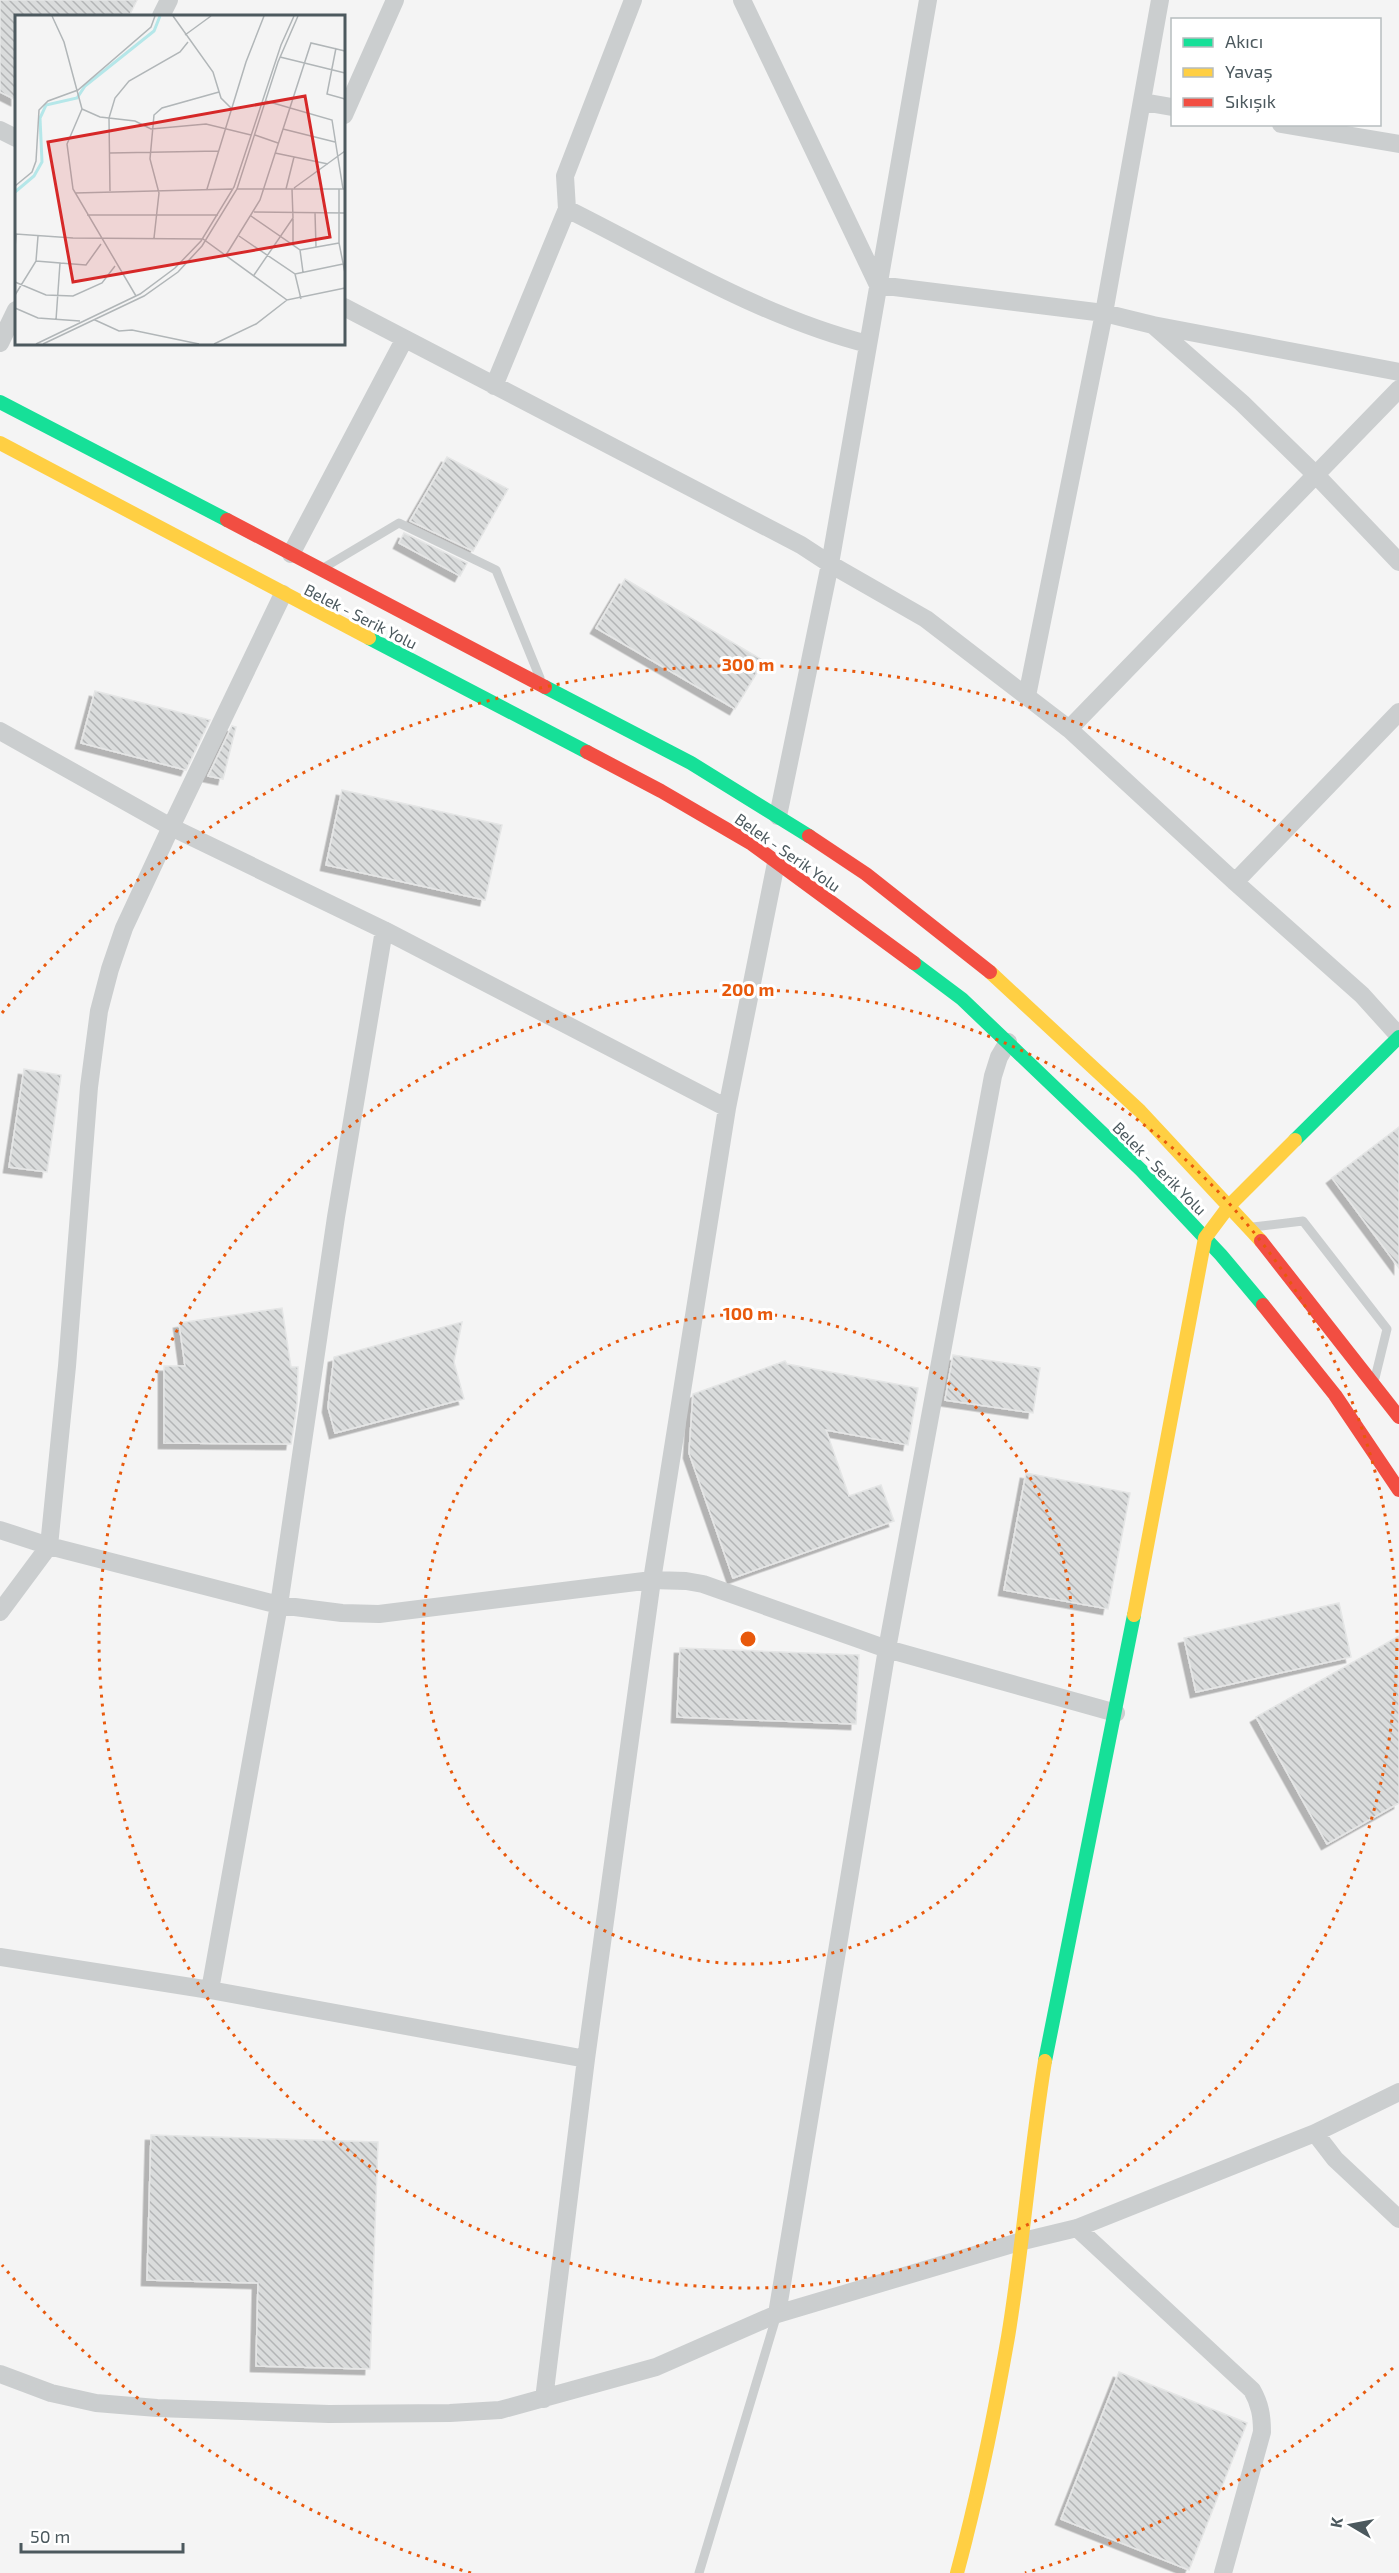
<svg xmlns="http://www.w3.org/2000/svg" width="1399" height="2573" viewBox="0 0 1399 2573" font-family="'Exo 2',sans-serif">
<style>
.building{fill:url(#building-back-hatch);stroke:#e5e6e6;stroke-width:1.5;filter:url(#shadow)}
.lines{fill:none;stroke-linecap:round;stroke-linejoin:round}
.lane{stroke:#cbcecf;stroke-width:9}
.street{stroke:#cbcecf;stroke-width:18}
.fast{stroke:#16e098;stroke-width:14}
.slow{stroke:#ffcf43;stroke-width:14}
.jam{stroke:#f24e42;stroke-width:14}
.ring{fill:none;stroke:#e8590c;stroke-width:3;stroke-dasharray:3 6}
.labels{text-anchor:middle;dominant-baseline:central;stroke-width:6;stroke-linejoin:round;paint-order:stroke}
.street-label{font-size:16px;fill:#4c595e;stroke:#fff}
.inset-river{fill:none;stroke:#b5e7e9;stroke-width:3}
.inset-road{fill:none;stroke:#b1b6b8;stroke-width:1.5}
.view{fill:#d62828;fill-opacity:0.15;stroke:#d62828;stroke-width:3}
.inset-edge{fill:none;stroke:#4c595e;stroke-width:3}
.centre{fill:#e8590c;stroke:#fff;stroke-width:3}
.ring-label{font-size:18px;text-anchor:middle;font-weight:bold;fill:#e8590c;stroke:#fff;stroke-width:6;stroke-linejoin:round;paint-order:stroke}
</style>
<defs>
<pattern id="building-back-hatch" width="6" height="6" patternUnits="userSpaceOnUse" patternTransform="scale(1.5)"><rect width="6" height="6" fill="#dadcdc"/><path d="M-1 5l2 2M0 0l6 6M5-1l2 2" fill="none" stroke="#b3b5b6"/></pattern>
<filter id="shadow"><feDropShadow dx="-5.5" dy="5.5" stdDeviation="0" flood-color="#0004"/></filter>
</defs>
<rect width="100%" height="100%" fill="#f4f4f4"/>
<path class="building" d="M0,0H137L129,16H16V100L0,92Z
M447,457L508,489L473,551L410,521Z
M404,533L467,563L460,576L399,543Z
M625,579L764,661L735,709L596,628Z
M95,691L210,720L186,770L81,743Z
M232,726L236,727L223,779L208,776Z
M342,790L502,825L485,900L326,865Z
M24,1069L61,1075L47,1172L9,1167Z
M1399,1127V1268L1332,1178Z
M282,1308L291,1367H298L297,1405L291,1444L164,1443V1366H185L179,1323Z
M462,1322L454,1362L464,1399L335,1433L328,1407L334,1357Z
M953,1355L1040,1368L1033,1413L945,1400Z
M785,1361L787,1364L918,1388L908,1445L826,1430L849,1496L881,1485L894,1521L733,1578L689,1453L693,1394Z
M1026,1473L1130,1493L1108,1609L1004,1590Z
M1339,1603L1351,1657L1196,1692L1184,1638Z
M1399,1636V1803L1327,1844L1256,1717Z
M680,1648L859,1655L856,1724L677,1717Z
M151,2135L378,2142L370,2369L256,2366L258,2283L147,2280Z
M1119,2372L1247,2423L1189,2570L1061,2519Z"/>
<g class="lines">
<path class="lane" d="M325,567L399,523L496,570L540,678
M1253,1227L1303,1221L1387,1329L1375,1378
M699,2573L777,2314"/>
<path class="street" d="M742,0L878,285
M161,16L169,0
M1143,102L1172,107
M344,115L395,0
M1281,124L1399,144
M0,130L16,138
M567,209C663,257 764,318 868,344
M878,285L1104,313L1153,325L1242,403L1316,475L1399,562
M344,307L801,545L830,564L926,619L1069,729L1235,882L1362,995L1399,1036
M1153,325L1399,372
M0,343L16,310
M494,386L567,209L565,176L633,0
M291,554L404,340
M1027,696L1104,313L1160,0
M1069,729L1399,389
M0,731L171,827L384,930L727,1108
M778,816L830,564L928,0
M1235,882L1399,712
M0,1530L49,1546L279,1605L342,1613L379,1614L652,1580L686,1581L703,1584L887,1649L1116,1713
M0,1612L49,1546L67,1366L89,1087L99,1011L110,969L124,928L171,827L283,594
M0,1957L210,1990L586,2059
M210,1990L279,1605L336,1217L384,930
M1315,2133L1335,2159L1399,2219
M1077,2228L1252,2390C1260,2404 1262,2416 1262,2432L1223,2573
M777,2314L887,1649L993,1076L999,1057L1008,1042
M0,2374L51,2393L96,2403L157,2408L329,2414L450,2413L500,2410L656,2367L777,2314L1019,2242L1077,2228L1315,2133L1399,2092
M544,2399L586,2059L652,1580L727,1108L776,863"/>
<path class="fast" d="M0,402L227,520
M369,638L587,752
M545,687L691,763L809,836
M914,963L962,999L1141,1170L1221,1255L1263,1305
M1295,1140L1399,1037
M1045,2061L1134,1615"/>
<path class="slow" d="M0,443L369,638
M990,972L1140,1111L1261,1241
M1134,1615L1205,1238L1229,1206L1295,1140
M957,2573C978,2495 994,2417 1008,2337C1023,2246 1030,2153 1045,2061"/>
<path class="jam" d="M227,520L545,687
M587,752L661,791L752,844L914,963
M809,836L866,874L990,972
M1261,1241L1399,1417
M1263,1305L1335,1395L1399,1490"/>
</g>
<g class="ring">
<circle cx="748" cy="1639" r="325"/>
<circle cx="748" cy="1639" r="649"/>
<path d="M1393 2368A974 974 0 0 1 1025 2573M471 2573A974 974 0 0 1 2 2265M2 1013A974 974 0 0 1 1393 910"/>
</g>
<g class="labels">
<g class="street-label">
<text transform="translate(361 616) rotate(27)">Belek - Serik Yolu</text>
<text transform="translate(788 852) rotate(35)">Belek - Serik Yolu</text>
<text transform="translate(1160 1168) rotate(45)">Belek - Serik Yolu</text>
</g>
</g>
<g transform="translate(15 15)">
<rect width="330" height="330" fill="#f4f4f4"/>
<path class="inset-river" d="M0,177L19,161L27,147L25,103L31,90L62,83L70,71L139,16L145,1"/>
<path class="inset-road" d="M37,1L49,27L67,94L52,129L58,174L121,281M158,1L198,57L206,83L217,94M170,20L196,1M321,33L312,79L330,84M265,42L330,58M251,86L317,105L328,174M67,94L85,102L120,106L136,114L191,109L236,120M268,114L320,127M240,120L263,128M95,138L204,136M260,138L313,149M0,171L17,157L21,146L24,95L33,86L63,75L136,12L140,1M279,173L330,136M192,174L231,47L249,1M222,174H330M271,174L279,142M324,174V228L330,258M95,176L94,103L100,83L114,66L165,37L173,27M60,178L217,174M239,197L330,198M300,198L301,232M72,200H203M236,201L285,235L288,257M224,221L280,259L286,284M139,223L144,178L135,144L139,100L147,93L204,77M278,230V204M0,233L1,219L58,223L188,224L272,285L330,273M285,235L324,228M211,240L245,185L296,28L330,36M21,246L23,221M45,248L71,250L86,229M280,259L328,249M239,260L278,203L277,174M0,267L31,280L58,281L87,268L100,251M0,280L21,246L45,248L41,305M0,293L23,303L65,306M80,305L104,316L117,315L184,329M21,329L125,279L160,253L186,226L219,172L266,30L279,1M28,329L129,281L163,257L187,231L222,174L263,47L283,1M199,329L241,309L272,285"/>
<path class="view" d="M290,81L315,222L58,267L33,127Z"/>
<rect width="330" height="330" class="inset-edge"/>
</g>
<circle cx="748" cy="1639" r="9" class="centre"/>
<g class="ring-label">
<text x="748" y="671">300 m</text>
<text x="748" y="996">200 m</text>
<text x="748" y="1320">100 m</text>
</g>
<rect x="1171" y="18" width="210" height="108" fill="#ffffff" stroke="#b7bdbf" stroke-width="1.5"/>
<rect x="1183" y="38" width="30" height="9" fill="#16e098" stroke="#b7bdbf" stroke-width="1.5"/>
<text x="1225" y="48" font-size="18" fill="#4c595e">Akıcı</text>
<rect x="1183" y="68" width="30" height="9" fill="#ffcf43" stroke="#b7bdbf" stroke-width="1.5"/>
<text x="1225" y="78" font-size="18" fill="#4c595e">Yavaş</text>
<rect x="1183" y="98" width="30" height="9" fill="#f24e42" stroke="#b7bdbf" stroke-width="1.5"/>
<text x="1225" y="108" font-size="18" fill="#4c595e">Sıkışık</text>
<g transform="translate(1351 2525) rotate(280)" stroke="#ffffff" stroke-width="4.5" paint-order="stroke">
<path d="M0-4.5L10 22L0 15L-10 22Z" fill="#4c595e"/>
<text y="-9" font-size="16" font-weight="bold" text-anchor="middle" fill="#4c595e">K</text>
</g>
<path d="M21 2543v9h162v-9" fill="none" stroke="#4c595e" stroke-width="3"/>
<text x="30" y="2543" font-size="18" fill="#4c595e" stroke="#ffffff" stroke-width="4.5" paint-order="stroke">50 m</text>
</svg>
